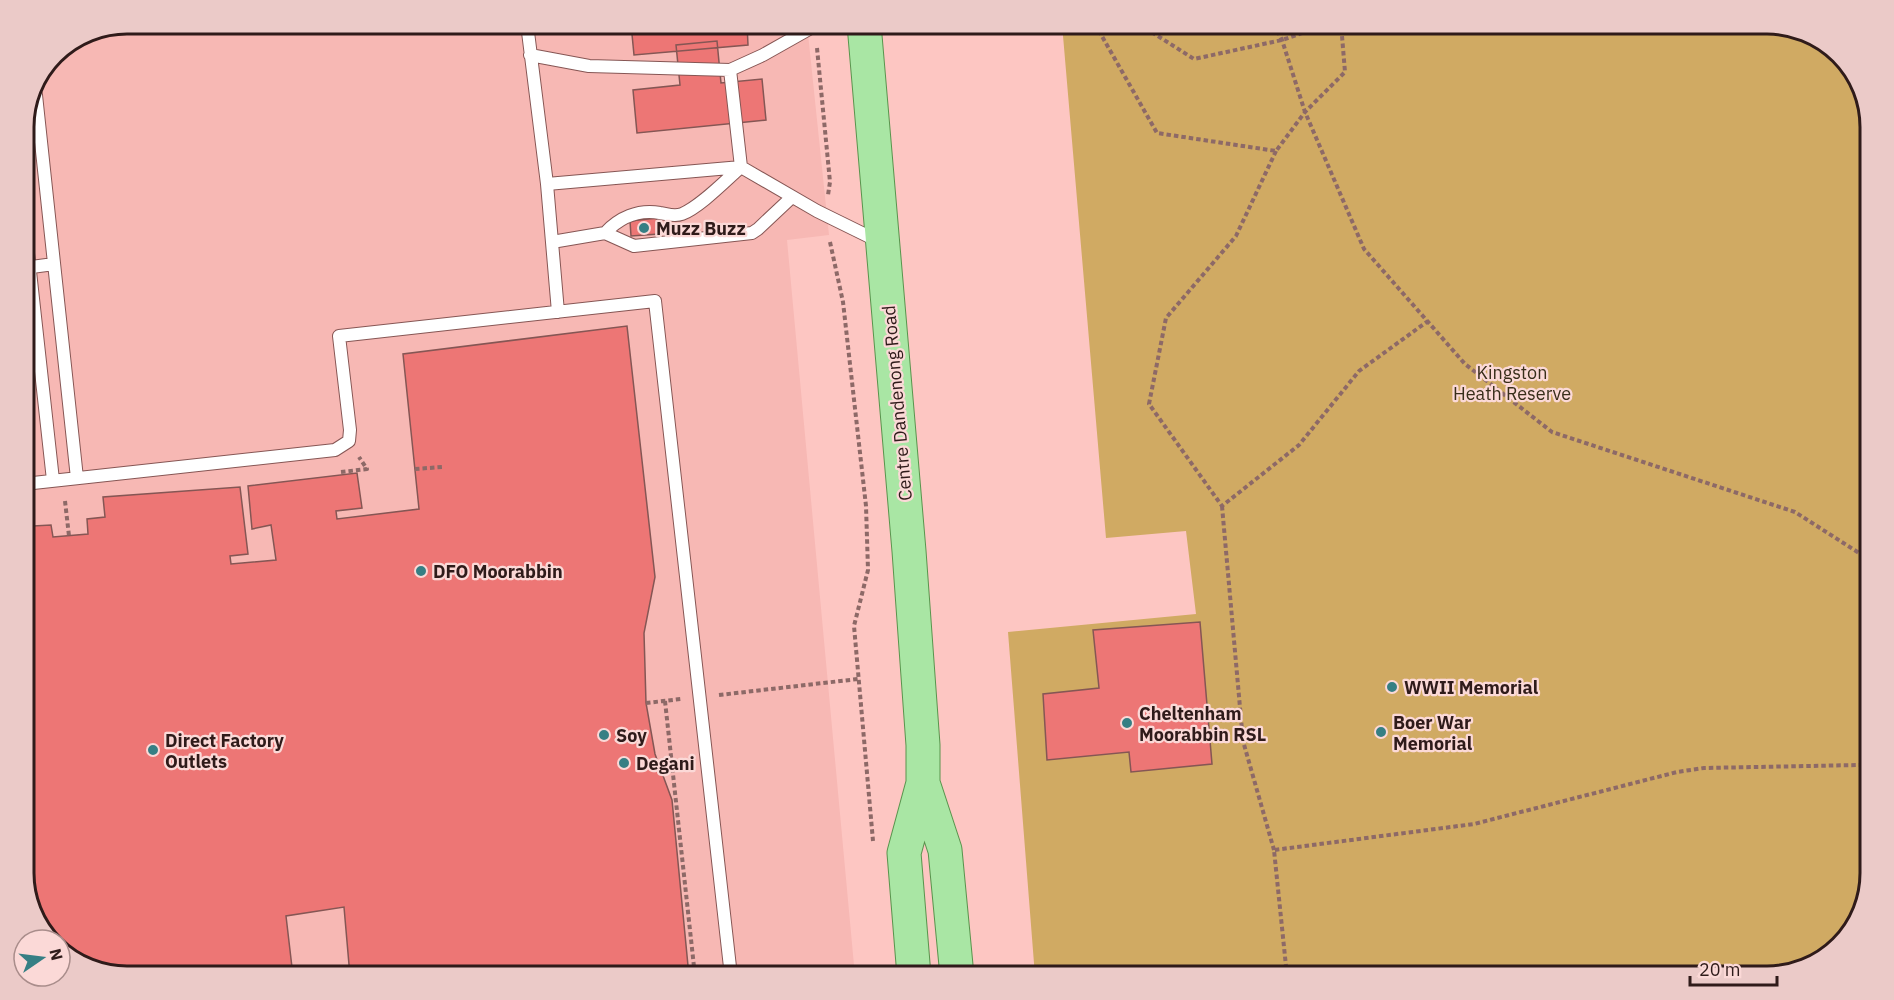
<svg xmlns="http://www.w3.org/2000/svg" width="1894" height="1000" viewBox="0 0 1894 1000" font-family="'IBM Plex Sans',sans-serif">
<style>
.built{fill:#f7b8b4}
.green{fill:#d0aa63}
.building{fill:#ed7675;stroke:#855654;stroke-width:1.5}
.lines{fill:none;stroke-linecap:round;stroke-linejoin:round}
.service-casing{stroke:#865654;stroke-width:14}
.primary-casing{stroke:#59944d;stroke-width:35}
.path{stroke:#8d6967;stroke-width:4;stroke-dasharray:4.5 3;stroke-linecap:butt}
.service{stroke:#fff;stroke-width:12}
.primary{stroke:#a9e6a4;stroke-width:33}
.poi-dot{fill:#367f84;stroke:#fbd9d7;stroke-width:2}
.labels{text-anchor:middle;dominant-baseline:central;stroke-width:4.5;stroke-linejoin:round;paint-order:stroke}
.poi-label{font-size:18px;font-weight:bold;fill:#2f1b1a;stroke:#fbd9d7;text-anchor:start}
.park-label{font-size:18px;fill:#382e1a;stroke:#fbd9d7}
.street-label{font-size:18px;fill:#2f1b1a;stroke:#fbd9d7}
.rim{fill:none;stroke:#2f1b1a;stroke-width:3}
</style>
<rect width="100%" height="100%" fill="#fdc6c2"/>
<path class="built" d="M128,24H807L829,235L787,240L855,976H128L81,965L60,946V940H53L42,930L24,880V121L55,54L88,32Z"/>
<path class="green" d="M1062,24H1766L1813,35L1853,70L1870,121V872L1859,919L1818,962L1767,976H1298L1297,972L1247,976H1035L1008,632L1196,614L1186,531L1106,538Z"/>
<path class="building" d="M631,24H747L748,45L634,55Z
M717,41L721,83L762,79L766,120L637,133L633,90L680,85L676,45Z
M657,218L659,234L631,236L630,221Z
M627,326L655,577L644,633L646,703L655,754L672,800L689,976H350L344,907L286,916L293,976H136L135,973L121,974L81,965L60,946V940H53L42,930L24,880V511L31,510L33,526L51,525L53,537L88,534L87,519L105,517L103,497L240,487L248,554L230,556L231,564L276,560L271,525L252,529L248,486L357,473L362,508L336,511L337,519L419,509L403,354Z
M1200,622L1212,764L1131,772L1129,752L1047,760L1043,694L1099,688L1093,630Z"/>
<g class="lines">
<defs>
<path id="service" d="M527,24L547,184
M530,55L589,66L730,70L763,55L818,24
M730,70L741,167
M36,95L77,478
M24,217L53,480
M605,233C619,218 638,209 660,213C668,214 674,217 682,214C700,207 726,180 741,167
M552,242L605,233L634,246L752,233L758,229L792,197
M24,268L54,264
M558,312L547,184L741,167L817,211L878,241
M24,484L335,450L349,441L350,430L339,336L655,301L731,976"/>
<path id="primary" d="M864,24L909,551L923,745V783L904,853L914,976
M923,783L945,850L957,976"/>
</defs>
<use href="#service" class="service-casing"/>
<use href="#primary" class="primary-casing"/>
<path class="path" d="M1095,24L1157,133L1276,151L1305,112L1345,72L1341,24
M1139,24L1194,59L1282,40L1329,24
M1274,24L1282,40L1305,112L1364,249L1465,364L1552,432L1795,512L1870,560
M817,48L830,182L828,195
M1276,151L1236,236L1166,318L1149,404L1222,506L1299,445L1359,371L1428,321
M830,242L843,302L866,506L868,570L854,626L873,841
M415,469L442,467
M341,472L367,469L359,457
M65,501L69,536
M1222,506L1243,741L1274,850
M719,695L858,679
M665,701L695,976
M646,703L681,699
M1287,976L1274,850L1474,824L1677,772L1704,768L1860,765L1870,762"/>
<use href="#service" class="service"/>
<use href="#primary" class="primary"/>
</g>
<g class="poi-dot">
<circle cx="644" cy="228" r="6"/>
<circle cx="421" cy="571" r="6"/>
<circle cx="1392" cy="687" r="6"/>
<circle cx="1127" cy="723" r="6"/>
<circle cx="1381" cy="732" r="6"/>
<circle cx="604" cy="735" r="6"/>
<circle cx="153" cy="750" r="6"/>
<circle cx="624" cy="763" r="6"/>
</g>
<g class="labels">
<g class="poi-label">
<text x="656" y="228">Muzz Buzz</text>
<text x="433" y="571">DFO Moorabbin</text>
<text x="1404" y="687">WWII Memorial</text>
<text x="1139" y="713">Cheltenham<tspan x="1139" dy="21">Moorabbin RSL</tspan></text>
<text x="1393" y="722">Boer War<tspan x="1393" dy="21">Memorial</tspan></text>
<text x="616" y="735">Soy</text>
<text x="165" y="740">Direct Factory<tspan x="165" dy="21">Outlets</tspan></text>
<text x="636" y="763">Degani</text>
</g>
<g class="park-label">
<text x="1512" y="372">Kingston<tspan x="1512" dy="21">Heath Reserve</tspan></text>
</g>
<g class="street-label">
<text transform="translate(897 403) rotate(-95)">Centre Dandenong Road</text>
</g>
</g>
<path d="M0 0H1894V1000H0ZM127 34H1767A93 93 0 0 1 1860 127V873A93 93 0 0 1 1767 966H127A93 93 0 0 1 34 873V127A93 93 0 0 1 127 34Z" fill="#ebcac8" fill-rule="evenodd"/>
<path class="rim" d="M127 34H1767A93 93 0 0 1 1860 127V873A93 93 0 0 1 1767 966H127A93 93 0 0 1 34 873V127A93 93 0 0 1 127 34Z"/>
<g transform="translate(42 958) rotate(76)"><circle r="28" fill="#fbd9d7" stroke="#a98d8b" stroke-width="1.5"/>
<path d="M0-4.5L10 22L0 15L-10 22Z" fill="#367f84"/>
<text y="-9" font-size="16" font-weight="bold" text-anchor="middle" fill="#2f1b1a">N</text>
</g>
<path d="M1690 976v9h87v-9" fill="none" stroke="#2f1b1a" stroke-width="3"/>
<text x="1699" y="976" font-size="18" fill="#2f1b1a" stroke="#fbd9d7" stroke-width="4.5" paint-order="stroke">20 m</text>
</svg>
